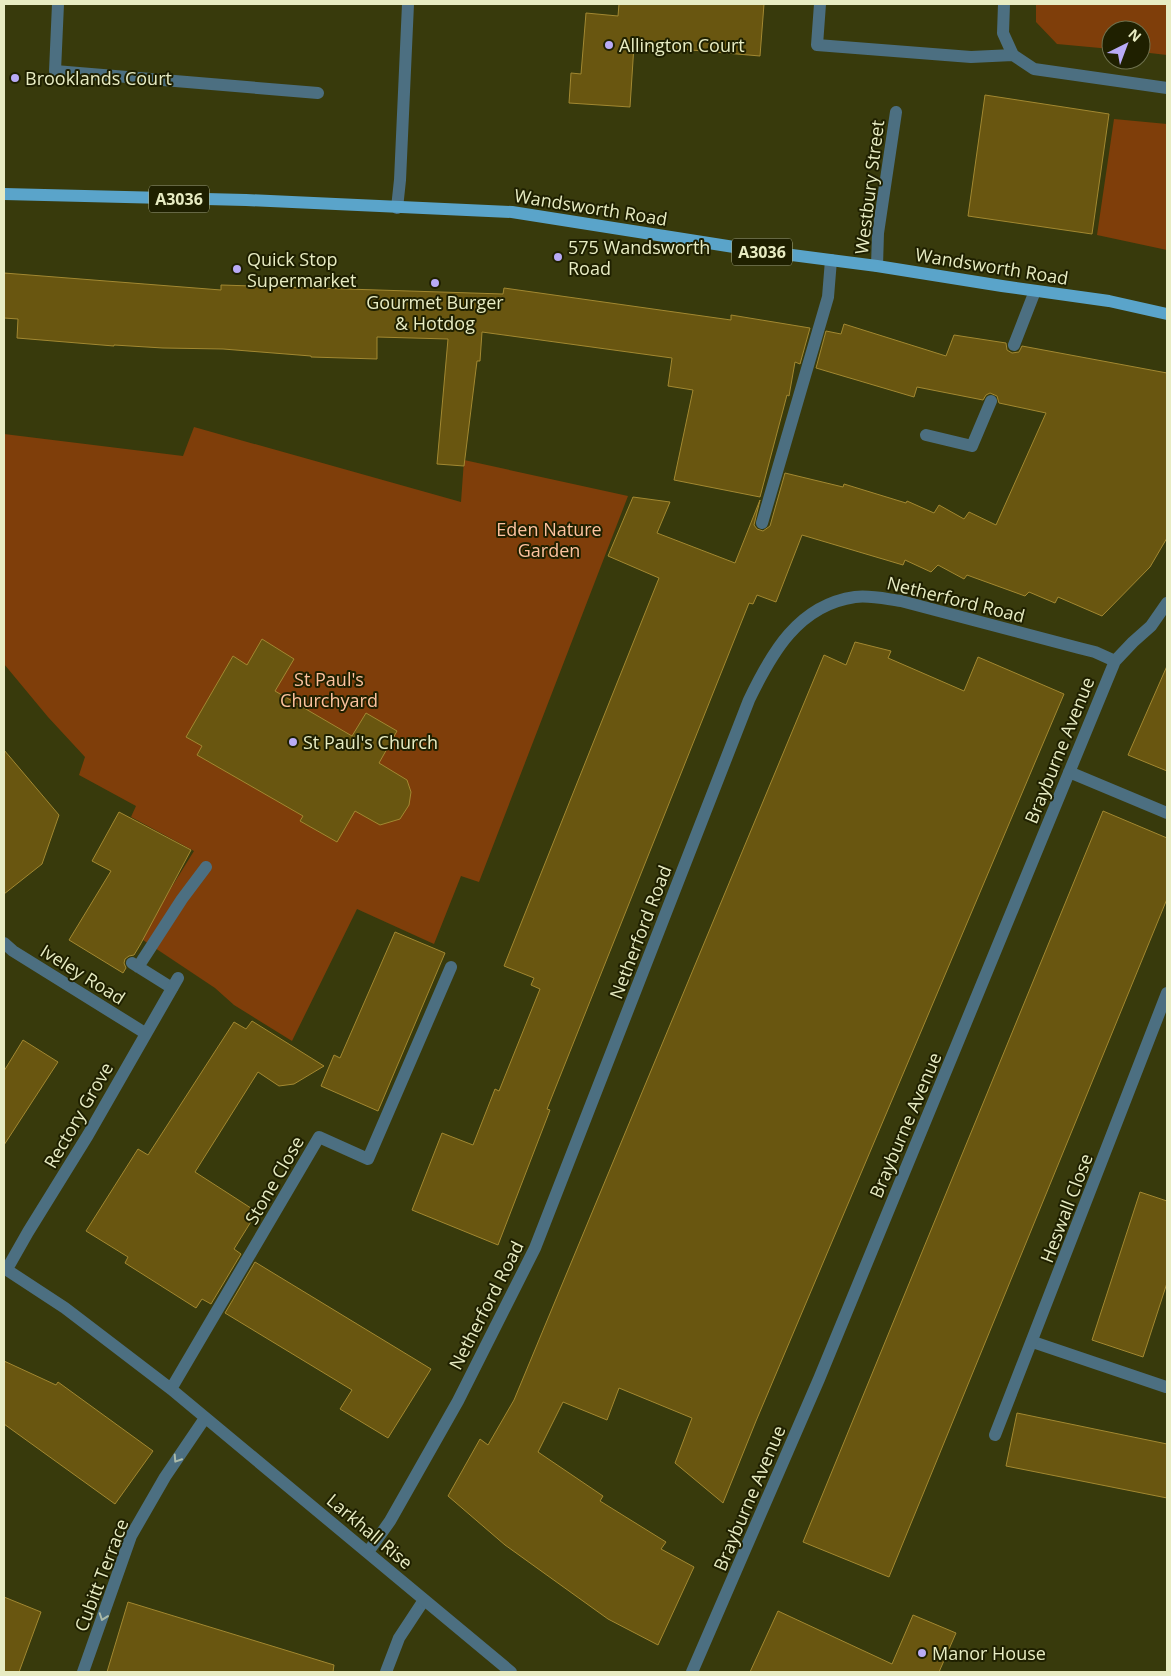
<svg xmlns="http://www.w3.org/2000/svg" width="1171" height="1676" viewBox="0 0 1171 1676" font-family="'Open Sans',sans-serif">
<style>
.green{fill:#7f3e0a}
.building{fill:#695610;stroke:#a28831}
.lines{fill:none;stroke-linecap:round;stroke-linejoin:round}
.service{stroke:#4c6f81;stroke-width:12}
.minor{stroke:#4c6f81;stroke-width:12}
.primary{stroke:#5aa4ca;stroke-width:12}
.oneway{stroke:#aabaa9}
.poi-dot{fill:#b9abf7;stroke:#1f2000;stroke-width:2}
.labels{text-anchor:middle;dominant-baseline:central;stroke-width:4;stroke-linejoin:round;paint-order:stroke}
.shield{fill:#1f2000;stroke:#acaf88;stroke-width:1}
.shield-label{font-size:16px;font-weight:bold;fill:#e8ecc3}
.poi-label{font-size:18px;fill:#e8ecc3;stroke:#1f2000;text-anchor:start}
.street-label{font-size:18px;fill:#e8ecc3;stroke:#1f2000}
.park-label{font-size:18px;fill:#fec39f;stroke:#1f2000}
</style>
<rect width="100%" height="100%" fill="#383a0c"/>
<path class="green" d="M1036,4H1167V55L1141,52V30H1111V49L1057,44L1036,22Z
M1114,119L1167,124V250L1097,235Z
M194,427L461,502L464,460L628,496L479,882L461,876L434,944L357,909L292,1041L234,1005L215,988L140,938L194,851L131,817L136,806L79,775L85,757L48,717L4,664V434L183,456Z"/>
<path class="building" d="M619,4H764L760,56L634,45L630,107L569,103L571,73L581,74L586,13L618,16Z
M985,95L1109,114L1092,234L968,216Z
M4,273L221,290V285L503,294L504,288L731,320V315L810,328L800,364L795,362L789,396L787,395L760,497L674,480L693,390L668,386L672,358L482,332L480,361H477L464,466L437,464L448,339L377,337V359L311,357V356L223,349L163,348L114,345V346L17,338L18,319L4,318Z
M844,324L946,356L954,335L1006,343L1007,350L1012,353L1019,352L1022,346L1167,373V538L1150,567L1102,616L1058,597L1055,603L1029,592L1025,596L967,575L964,579L938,565L931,572L905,560L903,565L802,535L776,602L757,595L753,604L749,603L547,1109L550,1110L498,1245L412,1210L442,1133L473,1145L495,1089L499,1091L540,989L531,985L534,978L504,966L659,578L608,556L633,497L670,502L657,533L735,563L760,500L754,525L757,529L763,531L770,526L785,473L843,487L844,484L906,503L907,501L934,513L939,505L964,519L969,512L996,525L1046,413L999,403L997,396L990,393L986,395L983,400L917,387L914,397L816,368L826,331L841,334Z
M262,639L294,659L275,691L352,736L366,713L397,731L379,763L407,780L411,792L409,805L400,819L380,825L355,811L337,842L300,821L303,816L197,755L202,746L186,737L233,656L247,665Z
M855,642L891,651L888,658L964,691L978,657L1064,694L756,1421L723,1503L675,1463L692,1418L619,1388L607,1420L563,1402L538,1452L603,1496L600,1501L666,1542L661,1549L694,1567L658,1645L608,1619L505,1545L448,1496L480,1439L488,1445L514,1400L824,655L846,665Z
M1167,666V771L1128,755Z
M4,750L59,815L42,864L4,894Z
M1103,811L1167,838V899L889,1577L803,1542Z
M119,812L191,850L140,945L134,955L129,956L125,959L124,963L126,968L123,973L69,940L111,871L92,861Z
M395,932L445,953L378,1111L321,1086L334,1055L340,1058Z
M252,1021L324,1066L294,1084L279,1086L258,1072L195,1172L257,1212L234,1249L241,1254L211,1304L202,1299L196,1308L125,1263L128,1257L86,1231L138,1149L148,1155L234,1022L246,1029Z
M23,1040L58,1062L4,1145V1071Z
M1140,1192L1167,1201V1283L1143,1357L1092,1340Z
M255,1262L431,1369L388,1438L340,1409L352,1390L225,1313Z
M4,1361L56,1385L58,1382L153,1451L115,1504L4,1424Z
M1017,1413L1167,1444V1498L1006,1466Z
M4,1597L41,1612L19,1672H4Z
M128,1602L334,1665L333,1672H107Z
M778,1611L892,1664L913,1615L956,1633L939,1672H750Z"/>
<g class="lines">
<path class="service" d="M820,4L817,45L971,57L1013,55
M1004,4L1003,33L1013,55L1034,69L1167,88
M1014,345L1035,291
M926,435L972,446L991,401
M762,523L828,297L831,260
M132,963L172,988
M138,967L182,899L206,867
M1033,1342L1166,1387
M386,1672L399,1638L424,1600"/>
<path class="minor" d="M58,4L55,71L318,93
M397,208L400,180L408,4
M877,266L878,233L896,112
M1069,772L1167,813
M4,943L13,951L145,1033
M4,1268L65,1308L171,1389L511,1672
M7,1269L28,1232L88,1135L178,978
M171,1389L319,1137L368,1159L451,967
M995,1435L1167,993
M368,1552L390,1521L458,1401L535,1248L749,700C771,654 798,605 855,597C870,595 886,599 901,601L1079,648L1095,652L1115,661
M83,1672L131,1536L165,1477L205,1418
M692,1672L819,1379L1115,661L1133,642L1151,626L1167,603"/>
<path class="primary" d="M4,194L246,200L512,212L753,250L877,266L1002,286L1109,301L1167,314"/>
</g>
<defs><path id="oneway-chevron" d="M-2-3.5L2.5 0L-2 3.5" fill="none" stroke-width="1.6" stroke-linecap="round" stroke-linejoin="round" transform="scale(1.25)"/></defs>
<g class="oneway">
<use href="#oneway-chevron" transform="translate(177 1459) rotate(123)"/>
<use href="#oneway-chevron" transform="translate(103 1617) rotate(109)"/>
</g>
<g class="poi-dot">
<circle cx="609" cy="45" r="5"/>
<circle cx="15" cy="78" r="5"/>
<circle cx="558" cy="257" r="5"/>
<circle cx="237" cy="269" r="5"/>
<circle cx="435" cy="283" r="5"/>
<circle cx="293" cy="742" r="5"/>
<circle cx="922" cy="1653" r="5"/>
</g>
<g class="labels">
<g class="shield">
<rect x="149" y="185.5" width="60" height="27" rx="4"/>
<rect x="732" y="238.5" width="60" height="27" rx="4"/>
</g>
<g class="shield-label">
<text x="179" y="199">A3036</text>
<text x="762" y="252">A3036</text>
</g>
<g class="poi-label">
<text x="619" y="45">Allington Court</text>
<text x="25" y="78">Brooklands Court</text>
<text x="568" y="247">575 Wandsworth<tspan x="568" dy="21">Road</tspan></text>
<text x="247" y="259">Quick Stop<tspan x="247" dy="21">Supermarket</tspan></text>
<text x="435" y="302" text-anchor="middle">Gourmet Burger<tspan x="435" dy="21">&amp; Hotdog</tspan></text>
<text x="303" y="742">St Paul's Church</text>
<text x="932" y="1653">Manor House</text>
</g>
<g class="street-label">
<text transform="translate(869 187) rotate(-83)">Westbury Street</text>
<text transform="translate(591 207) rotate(9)">Wandsworth Road</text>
<text transform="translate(992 266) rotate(9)">Wandsworth Road</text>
<text transform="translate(956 599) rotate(14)">Netherford Road</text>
<text transform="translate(1059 750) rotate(-68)">Brayburne Avenue</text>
<text transform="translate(640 932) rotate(-69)">Netherford Road</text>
<text transform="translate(83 974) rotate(32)">Iveley Road</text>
<text transform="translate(78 1115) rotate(-60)">Rectory Grove</text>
<text transform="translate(905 1125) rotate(-67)">Brayburne Avenue</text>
<text transform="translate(274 1180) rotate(-60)">Stone Close</text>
<text transform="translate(1066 1208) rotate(-69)">Heswall Close</text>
<text transform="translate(486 1305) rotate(-63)">Netherford Road</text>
<text transform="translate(749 1498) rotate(-67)">Brayburne Avenue</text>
<text transform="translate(370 1531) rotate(40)">Larkhall Rise</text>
<text transform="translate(101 1575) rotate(-69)">Cubitt Terrace</text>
</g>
<g class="park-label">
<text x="549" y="529">Eden Nature<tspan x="549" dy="21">Garden</tspan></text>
<text x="329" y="679">St Paul's<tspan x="329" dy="21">Churchyard</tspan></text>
</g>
</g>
<rect width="1171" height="1676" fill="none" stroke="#e8ecc3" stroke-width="10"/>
<g transform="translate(1126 45) rotate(42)"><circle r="24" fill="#1f2000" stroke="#6f724e"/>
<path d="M0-4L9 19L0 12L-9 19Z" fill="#b9abf7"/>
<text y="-8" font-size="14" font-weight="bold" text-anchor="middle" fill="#e8ecc3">N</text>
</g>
</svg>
